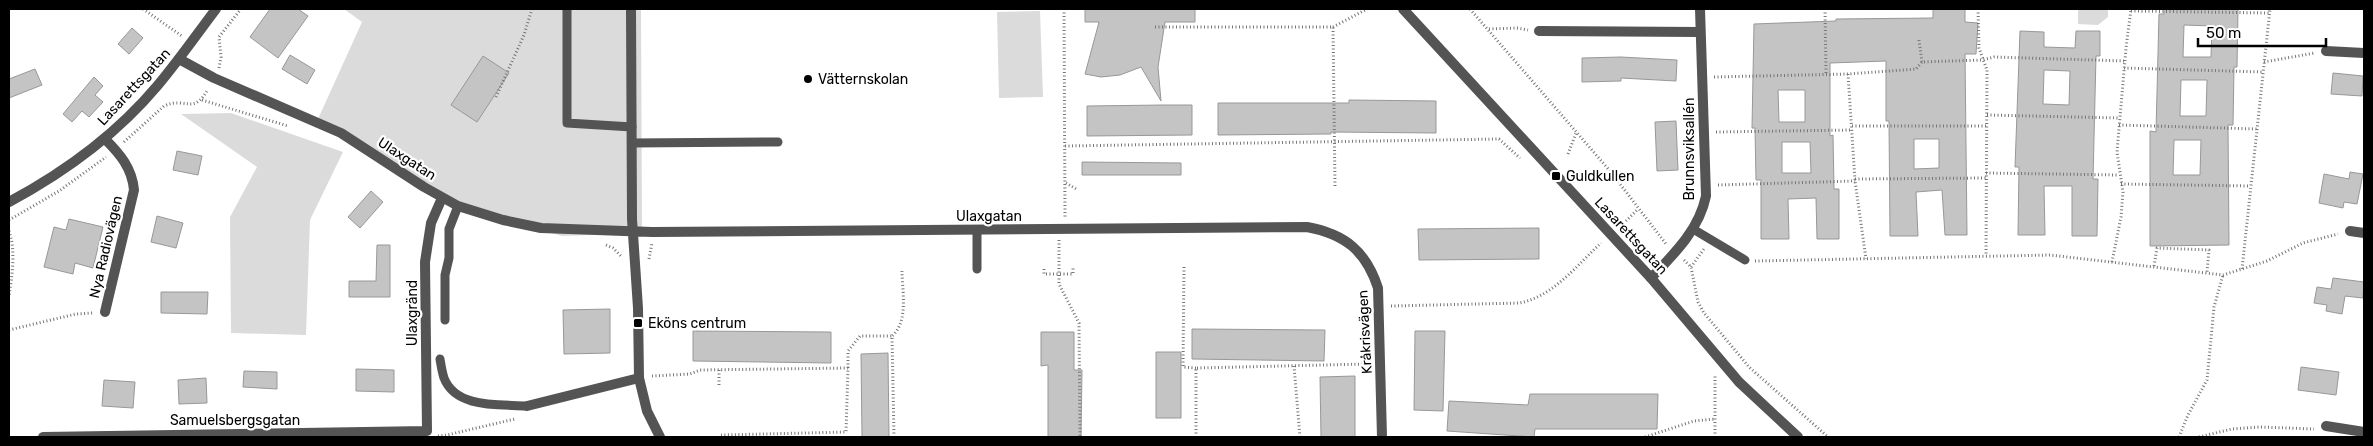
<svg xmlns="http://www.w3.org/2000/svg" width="2373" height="446" viewBox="0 0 2373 446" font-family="Rubik,sans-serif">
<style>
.green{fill:#dbdbdb}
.building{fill:#c4c4c4;stroke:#989898;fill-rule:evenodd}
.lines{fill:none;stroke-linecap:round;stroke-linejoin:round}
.path{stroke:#767676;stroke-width:3;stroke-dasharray:1 2.5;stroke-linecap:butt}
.service{stroke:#545454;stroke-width:9}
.minor{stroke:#545454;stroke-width:10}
.tertiary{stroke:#545454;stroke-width:10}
.poi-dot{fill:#000;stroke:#fff;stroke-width:2}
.labels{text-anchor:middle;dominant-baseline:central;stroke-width:4.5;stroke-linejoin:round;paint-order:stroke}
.poi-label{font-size:14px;fill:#000;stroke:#fff;text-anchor:start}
.street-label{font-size:14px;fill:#000;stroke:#fff}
</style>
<rect width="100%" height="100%" fill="#fff"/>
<path class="green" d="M344,9H641L642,233L562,236L438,200L318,119L362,22Z
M2078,9H2108V17L2098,25L2078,24Z
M1040,11L1043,97L999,98L997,12Z
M231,113L343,152L310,220L306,335L231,333L230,217L257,167L181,114Z"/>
<path class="building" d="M270,9H298L308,16L278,58L250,37Z
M1085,9H1195V22H1165L1158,67L1161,101L1141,67L1120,75L1101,77L1085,74L1099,22H1085Z
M1933,9H1965V22L1978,23L1976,54H1965L1967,235H1945L1942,190L1916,192L1918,236H1890L1889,121H1886V61L1830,63V136L1833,135L1834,189H1839V239H1817L1816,198L1788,199L1789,239H1761V180H1756L1755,128H1752L1754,24L1836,21V19L1933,18ZM1778,90H1805V122H1779ZM1914,139H1939V168L1914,169ZM1782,142H1810L1811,173H1782Z
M2164,9H2238L2237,67H2234L2233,125H2228L2229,245L2150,246V131L2156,132L2159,14H2164ZM2184,25L2212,26L2211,57H2183ZM2181,80H2207L2206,116H2180ZM2174,140H2201L2200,175H2173Z
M132,28L143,38L129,54L118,44Z
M2020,31L2044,32V47L2075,48L2076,31H2100V56H2096L2093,179H2098L2097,236H2072V186H2044L2045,235H2018L2019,167H2015ZM2044,70L2070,71L2069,105L2043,104Z
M290,55L315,70L307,84L282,69Z
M483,56L509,73L477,122L451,105Z
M1621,57L1677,60L1676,81L1621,78V81L1582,82V58Z
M35,69L42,85L9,98V79Z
M2333,73L2363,76L2362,96L2331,94Z
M94,77L103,86L95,95L103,102L89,117L82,111L72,122L63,114Z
M1349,100L1436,101V133L1331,132V134L1218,135V103H1349Z
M1163,105H1192V135L1087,136V106Z
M1676,121L1678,170L1657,171L1655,122Z
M177,151L202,156L198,175L173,170Z
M1082,162L1181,163V175H1082Z
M2350,172L2363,174L2357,204L2344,202L2343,208L2319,203L2324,174L2349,179Z
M371,191L383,202L360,228L348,217Z
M157,216L183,223L176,248L151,242Z
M69,219L103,227L93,268L75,263L73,274L44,267L54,227L66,230Z
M1539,228V259L1419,260L1418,229Z
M377,245H390V297H349V281H376Z
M2333,278L2364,282L2363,298L2345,296L2342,314L2326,311L2327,305L2314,303L2317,287L2331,289Z
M161,292H208L207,314L161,313Z
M610,309V353L564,354L563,310Z
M1192,329L1325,330L1324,361L1192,359Z
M693,331L831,332V363L693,361Z
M1415,331H1445L1443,411L1414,410Z
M1041,332H1074V370H1082L1081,437H1048V365L1041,366Z
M1156,352H1181V418H1156Z
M888,353L889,437H862L861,354Z
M2301,367L2339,372L2336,395L2298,390Z
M356,369L394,370V392L356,391Z
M244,371L277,372V389L243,387Z
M1355,376V437H1321L1320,377Z
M206,378L207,403L179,404L178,380Z
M104,380L135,382L133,408L102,406Z
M1530,394H1658L1657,429H1535L1534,437L1447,431L1449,401L1528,405Z"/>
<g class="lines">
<path class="path" d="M143,9L182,36
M1064,9L1065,217
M1470,9L1610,171L1666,244
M1825,9L1826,74
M1978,9L1979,48L1987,70L1986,256
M2131,11L2270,13
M1155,27H1333L1335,186
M1333,27L1367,9
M1489,29L1517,28L1528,30
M1919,40L1922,62
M2264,62L2315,53
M219,68L221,57L219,37L241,9
M2124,68L2263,72
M1848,74L1855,181L1866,259
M1714,77L1848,74L1916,69L1922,62L1982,60L1994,57L2125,61
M496,97L524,35L532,9
M202,100L288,126
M1987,115L2120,118
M2119,125L2257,129
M1852,126H1987
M1716,132L1852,130
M124,142L164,106C186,96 193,116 208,89
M1065,146L1499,139L1520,158
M1568,154L1576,133
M1986,173L2119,175
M1855,179L1987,178
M1066,183L1078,190
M2121,184L2250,186
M1718,185L1855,181
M9,220L59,191L106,157
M1621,226L1638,209
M9,231C16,250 12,276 9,296
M1059,240V284L1079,323L1080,437
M606,245L613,248L621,256
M649,259L652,243
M1684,260L1691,267L1698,302L1704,313L1749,367L1828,437
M1755,261L2050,255L2223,275L2267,261L2303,243L2338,234
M2112,262L2121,217L2123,192L2117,152L2126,48L2131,9
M2154,266L2157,248L2209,250L2207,272
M1184,267L1183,367L1196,368
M1691,267L1704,249
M1044,269V274H1073V268
M2242,269L2270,9
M1391,306L1519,303C1553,297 1577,265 1601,243
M9,330L76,314L93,313
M1294,366L1300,437
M848,368V351L860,336H892
M652,376L690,374L700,370L848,368L846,432L721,435
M719,385V370
M438,436L447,435L515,419
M894,437L892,336C909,321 902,291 902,270
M1196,437V368L1367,364
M1645,437L1694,421L1715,419
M1715,437V375
M2179,437L2188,415L2207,380L2214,307L2223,275
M2199,437L2232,429L2260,427L2314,429"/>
<path class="service" d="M567,9V123L632,127
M632,143L778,142
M1693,229L1745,260
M977,230V269
M445,320V275L449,258V229L458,206
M440,359C441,365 442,372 444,378C456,409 500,404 527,406"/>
<path class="minor" d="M631,9L632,219L638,308L639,378L647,411L660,437
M1539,31L1700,32
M2326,51L2364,53
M179,59L214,78L341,133L424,187L458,206L503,220L541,228L652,232L1307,227C1345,234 1366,251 1378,288L1382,437
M105,139C120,154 132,168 134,190L105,312
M2350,231L2364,233
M1651,278C1674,254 1699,230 1706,196L1700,9
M527,406L639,378
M2326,426L2364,432
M43,437L427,431L425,262L431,223L442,198"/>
<path class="tertiary" d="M1403,9L1651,278L1739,382L1798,437
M9,202C65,172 117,134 158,85C179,60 197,34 216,9"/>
</g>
<g class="poi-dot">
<circle cx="808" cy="79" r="5"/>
<rect x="1551" y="171" width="10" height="10" rx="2.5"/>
<rect x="633" y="318" width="10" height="10" rx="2.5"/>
</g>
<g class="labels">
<g class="poi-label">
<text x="818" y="79">Vätternskolan</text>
<text x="1566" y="176">Guldkullen</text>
<text x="648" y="323">Eköns centrum</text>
</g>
<g class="street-label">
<text transform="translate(134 87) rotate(-47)">Lasarettsgatan</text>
<text transform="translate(1689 149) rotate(-90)">Brunnsviksallén</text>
<text transform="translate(407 159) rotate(33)">Ulaxgatan</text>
<text x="989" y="216">Ulaxgatan</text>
<text transform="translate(1631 236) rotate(47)">Lasarettsgatan</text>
<text transform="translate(106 247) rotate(-77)">Nya Radiovägen</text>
<text transform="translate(412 313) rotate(-90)">Ulaxgränd</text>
<text transform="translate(1365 332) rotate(-93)">Kråkrisvägen</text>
<text x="235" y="420">Samuelsbergsgatan</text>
</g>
</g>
<rect width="2373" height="446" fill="none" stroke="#000000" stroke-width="20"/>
<path d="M2198 38v8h128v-8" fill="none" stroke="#000000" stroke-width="2.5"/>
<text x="2206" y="38" font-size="15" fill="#000000" stroke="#ffffff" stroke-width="4" paint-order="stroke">50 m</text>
</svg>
